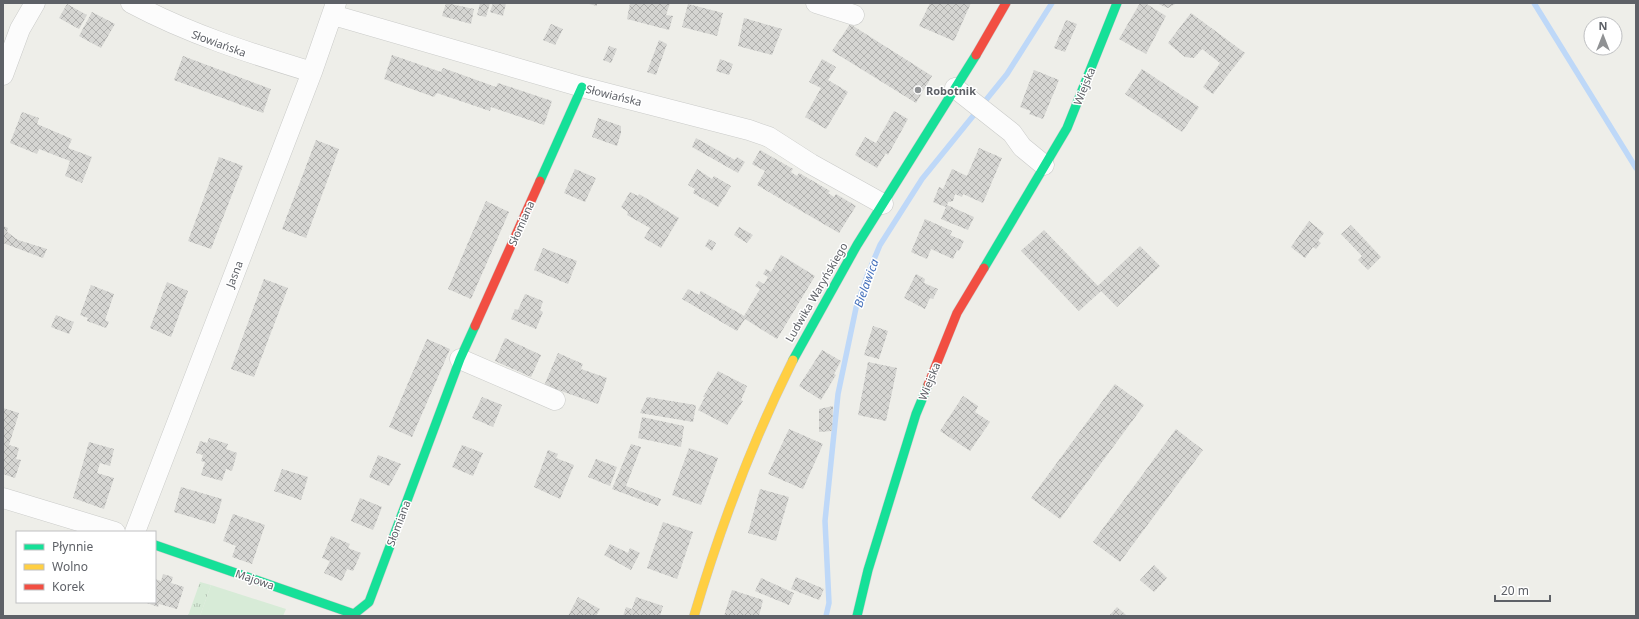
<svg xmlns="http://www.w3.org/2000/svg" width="1639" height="619" viewBox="0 0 1639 619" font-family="'Noto Sans',sans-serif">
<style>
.grass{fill:url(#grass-tufts)}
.pitch{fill:#d7ebd7}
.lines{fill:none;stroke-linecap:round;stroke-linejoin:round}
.stream{stroke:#bed8f8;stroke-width:5.5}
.building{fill:url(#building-cross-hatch)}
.street-casing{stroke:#cacbc9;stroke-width:21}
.fast-casing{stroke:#cbcbca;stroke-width:10}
.slow-casing{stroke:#cbcbca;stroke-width:10}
.jam-casing{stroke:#cbcbca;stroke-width:10}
.street{stroke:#fcfcfc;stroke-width:20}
.fast{stroke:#16e098;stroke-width:9}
.slow{stroke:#ffcf43;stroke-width:9}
.jam{stroke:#f24e42;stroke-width:9}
.poi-dot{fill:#909294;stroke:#fff;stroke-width:1.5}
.labels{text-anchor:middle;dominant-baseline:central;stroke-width:3;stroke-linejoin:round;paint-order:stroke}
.street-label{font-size:11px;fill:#5e6167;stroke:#fff}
.poi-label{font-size:11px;font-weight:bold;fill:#5e6167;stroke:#fff;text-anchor:start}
.water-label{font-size:12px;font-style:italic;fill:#4571bc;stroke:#fff}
</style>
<defs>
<pattern id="grass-tufts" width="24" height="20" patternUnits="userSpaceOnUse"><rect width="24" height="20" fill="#d7ebd7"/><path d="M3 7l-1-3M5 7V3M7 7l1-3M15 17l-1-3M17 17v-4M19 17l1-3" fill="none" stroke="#b2c2b2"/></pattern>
<pattern id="building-cross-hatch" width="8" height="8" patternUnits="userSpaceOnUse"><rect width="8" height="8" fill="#d5d5d2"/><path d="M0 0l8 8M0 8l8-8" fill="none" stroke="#b0b0ae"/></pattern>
</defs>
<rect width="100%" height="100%" fill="#eeeee9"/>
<path class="grass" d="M200,582L211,585L200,616H188Z"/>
<path class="pitch" d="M211,585L286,609L283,616H200Z"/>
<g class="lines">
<path class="stream" d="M1534,3L1636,168
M826,616L829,603L825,521L838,394L856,308L867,276L880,245L922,179L1007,74L1052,3"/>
</g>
<path class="building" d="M446,3L474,9L471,24L442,16Z
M480,3H490L486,17L477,15Z
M493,3H506L503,16L490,12Z
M585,3H597V6Z
M630,3H670L666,15L673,16L669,30L627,19Z
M930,3H971L954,41L919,26Z
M1140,3H1145L1166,16L1146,54L1119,39Z
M1156,3H1177L1168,8Z
M67,4L87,15L79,29L59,18Z
M688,4L723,13L717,36L682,27Z
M92,12L115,24L101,48L79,36Z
M1191,13L1245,53L1213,94L1203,87L1220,63L1202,49L1194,58L1185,57L1168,43Z
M744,18L782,29L772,55L738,46Z
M1066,20L1077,24L1065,52L1054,48Z
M551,24L563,29L555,45L543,40Z
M850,24L932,76L916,103L832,51Z
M659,40L667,44L656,75L647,72Z
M609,46L617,49L611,63L603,60Z
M392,55L441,72L443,68L496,87L498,83L552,101L544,125L491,107L490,111L437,93L434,97L384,79Z
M183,56L271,89L263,113L174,80Z
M720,59L733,64L729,75L716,71Z
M822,59L836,67L828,80L848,92L826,129L805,117L821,88L809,82Z
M1142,69L1199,107L1182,132L1125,94Z
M1034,70L1059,80L1043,119L1029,114L1031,111L1020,107Z
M894,111L908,119L888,155L886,153L877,168L855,155L865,137L876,143Z
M22,112L39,118L37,124L72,139L68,148L92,157L82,183L65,176L70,161L39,149L37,154L10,143Z
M598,118L621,126V133L617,146L592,137Z
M696,138L735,160L737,157L745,162L738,173L692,147Z
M316,140L339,149L306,238L282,229Z
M979,148L1002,158L983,203L963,194L962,197L955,194L953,201L948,202L947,205L974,217L968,230L941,219L946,207L933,202L939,187L943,189L952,169L967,176Z
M760,150L793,169L791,172L797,176L799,173L830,191L828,193L834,197L836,194L856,206L839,233L757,185L765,171L752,164Z
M219,157L243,166L211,249L188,241Z
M575,169L596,178L585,202L564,193Z
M697,169L712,179L714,176L731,186L718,207L693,193L695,189L688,185Z
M630,192L638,196L639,194L679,218L661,248L644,238L650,228L627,215L628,212L621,207Z
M486,201L509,212L471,299L448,289Z
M925,219L952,231L950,235L964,241L959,251L957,250L953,259L931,249L927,259L911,252Z
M1309,221L1324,233L1318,241L1321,243L1316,249L1313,247L1305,258L1291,247Z
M1351,225L1381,257L1368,270L1358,260L1362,256L1341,234Z
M3,226L8,228L7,232L18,240L47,249L43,258L3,243Z
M739,227L753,235L747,243L734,235Z
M1044,230L1098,286L1140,246L1160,266L1117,307L1101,291L1079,311L1021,251Z
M709,239L716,243L712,251L705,246Z
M543,248L577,261L568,284L534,270Z
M781,255L815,276L777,339L745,319L737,331L682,299L688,289L699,295L701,291L744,316L760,289L755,286L759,281L764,284L768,277L763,274L766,269L771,272Z
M916,274L925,279L924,283L938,289L933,299L930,298L925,309L904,298Z
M264,279L288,288L254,377L231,369Z
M167,282L188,291L171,337L150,328Z
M91,285L114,294L105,320L109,322L106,328L87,321L88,318L80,315Z
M525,294L543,301L540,310L543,312L536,329L511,319L515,309L518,310Z
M56,315L74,322L69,334L51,327Z
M873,326L888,331L879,359L864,355Z
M505,338L541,355L531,377L495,361Z
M427,339L450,349L412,437L389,427Z
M822,350L841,361L834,374L836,375L821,400L799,386Z
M558,353L583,364L581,369L607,378L598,404L561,391L543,388Z
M868,362L897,368L886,421L858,415Z
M718,371L747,386L741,400L743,401L727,425L698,410L705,397H703Z
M1115,384L1144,405L1060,519L1031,498Z
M963,396L978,406L975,412L990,422L970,451L940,431Z
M482,397L502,405L493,427L472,418Z
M647,397L695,405L696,406L693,422L640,413Z
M833,406L832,431L819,432V409Z
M3,408L19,413L9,445L19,448L16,459L21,460L15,478L3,474Z
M642,417L684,426L681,447L638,438Z
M789,429L823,444L803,489L768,474Z
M1176,429L1203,450L1120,562L1093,542Z
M209,438L228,444L226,449L237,453L232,471L226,469L222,481L201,475L205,462L201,461L203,455L196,453L200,441L207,443Z
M89,442L114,449L110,466L100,463L97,473L114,478L104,509L73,498Z
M631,444L641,447L626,486L661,499L658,506L612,489Z
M462,445L483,453L473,476L452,467Z
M689,448L718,458L701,505L672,495Z
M548,450L558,454L556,458L574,465L560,499L534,487Z
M378,455L401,464L389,486L369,477Z
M596,459L617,467L610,486L588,477Z
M282,469L308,477L301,500L274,491Z
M181,487L222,499L215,524L174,512Z
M760,489L789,497L776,541L748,533Z
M360,498L382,507L373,530L351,521Z
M233,514L265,525L252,564L232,557L236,546L223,541Z
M663,522L693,532L677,579L647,568Z
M331,536L350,544L348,548L361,553L353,571L347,569L342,581L324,573L330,561L322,558Z
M610,544L628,553L630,548L640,553L631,570L604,555Z
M1154,565L1167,578L1154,592L1140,580Z
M163,574L173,577L171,583L184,587L177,609L159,604L158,607L144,602H155V579L161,581Z
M796,577L824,589L819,600L791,589Z
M761,578L794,593L789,605L755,591Z
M732,590L763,600L759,616H724Z
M578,597L600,609L596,616H568Z
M636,597L663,606L660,616H623L626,607L632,609Z
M1117,607L1125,614L1127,616H1109Z"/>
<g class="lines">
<defs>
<path id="street" d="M131,3C189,34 249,53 312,72
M816,3L854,15
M333,15L582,87L749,130L769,137L811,164L883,204
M3,75L20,29L35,3
M955,88L1012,133L1022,147L1044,165
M460,359L555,400
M3,498L115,532
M135,532L312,72L336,3"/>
<path id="fast" d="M540,181L582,87
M984,268L1067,128L1117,3
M793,360L857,245L976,55
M155,545L354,614L369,602L460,359L475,326
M857,616L868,570L916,414L928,385"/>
<path id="slow" d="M694,616C720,528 752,442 793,360"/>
<path id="jam" d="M976,55L1006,3
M475,326L540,181
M928,385L957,313L984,268"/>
</defs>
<use href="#street" class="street-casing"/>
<use href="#fast" class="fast-casing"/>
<use href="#slow" class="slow-casing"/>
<use href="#jam" class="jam-casing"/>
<use href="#street" class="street"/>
<use href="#fast" class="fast"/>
<use href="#slow" class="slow"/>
<use href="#jam" class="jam"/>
</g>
<circle class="poi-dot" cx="918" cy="90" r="4"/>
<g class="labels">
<g class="street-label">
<text transform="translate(219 43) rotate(20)">Słowiańska</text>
<text transform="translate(1084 86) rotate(-68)">Wiejska</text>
<text transform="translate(614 95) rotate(14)">Słowiańska</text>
<text transform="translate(521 223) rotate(-66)">Słomiana</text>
<text transform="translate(234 274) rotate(-69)">Jasna</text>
<text transform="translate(816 292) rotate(-60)">Ludwika Waryńskiego</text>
<text transform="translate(929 381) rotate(-68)">Wiejska</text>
<text transform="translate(398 523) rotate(-69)">Słomiana</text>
<text transform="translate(255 579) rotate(19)">Majowa</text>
</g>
<g class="poi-label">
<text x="926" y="90">Robotnik</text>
</g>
<g class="water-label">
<text transform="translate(866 283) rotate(-70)">Bielawica</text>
</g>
</g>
<rect width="1639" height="619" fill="none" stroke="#5e6167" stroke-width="8"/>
<rect x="16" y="531" width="140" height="72" fill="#ffffff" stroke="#bfc0c2"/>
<rect x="24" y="544" width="20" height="6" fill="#16e098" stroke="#bfc0c2"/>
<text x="52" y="551" font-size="12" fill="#5e6167">Płynnie</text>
<rect x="24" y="564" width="20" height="6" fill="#ffcf43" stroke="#bfc0c2"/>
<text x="52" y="571" font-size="12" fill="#5e6167">Wolno</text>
<rect x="24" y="584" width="20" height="6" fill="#f24e42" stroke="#bfc0c2"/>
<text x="52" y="591" font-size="12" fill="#5e6167">Korek</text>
<g transform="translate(1603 36)"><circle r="19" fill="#ffffff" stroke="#bfc0c2"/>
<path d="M0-3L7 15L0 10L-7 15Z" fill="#909294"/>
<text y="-6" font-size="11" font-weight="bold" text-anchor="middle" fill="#5e6167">N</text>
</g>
<path d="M1495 595v6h55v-6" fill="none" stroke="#5e6167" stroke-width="2"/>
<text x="1501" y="595" font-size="12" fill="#5e6167" stroke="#ffffff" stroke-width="3" paint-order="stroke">20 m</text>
</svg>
